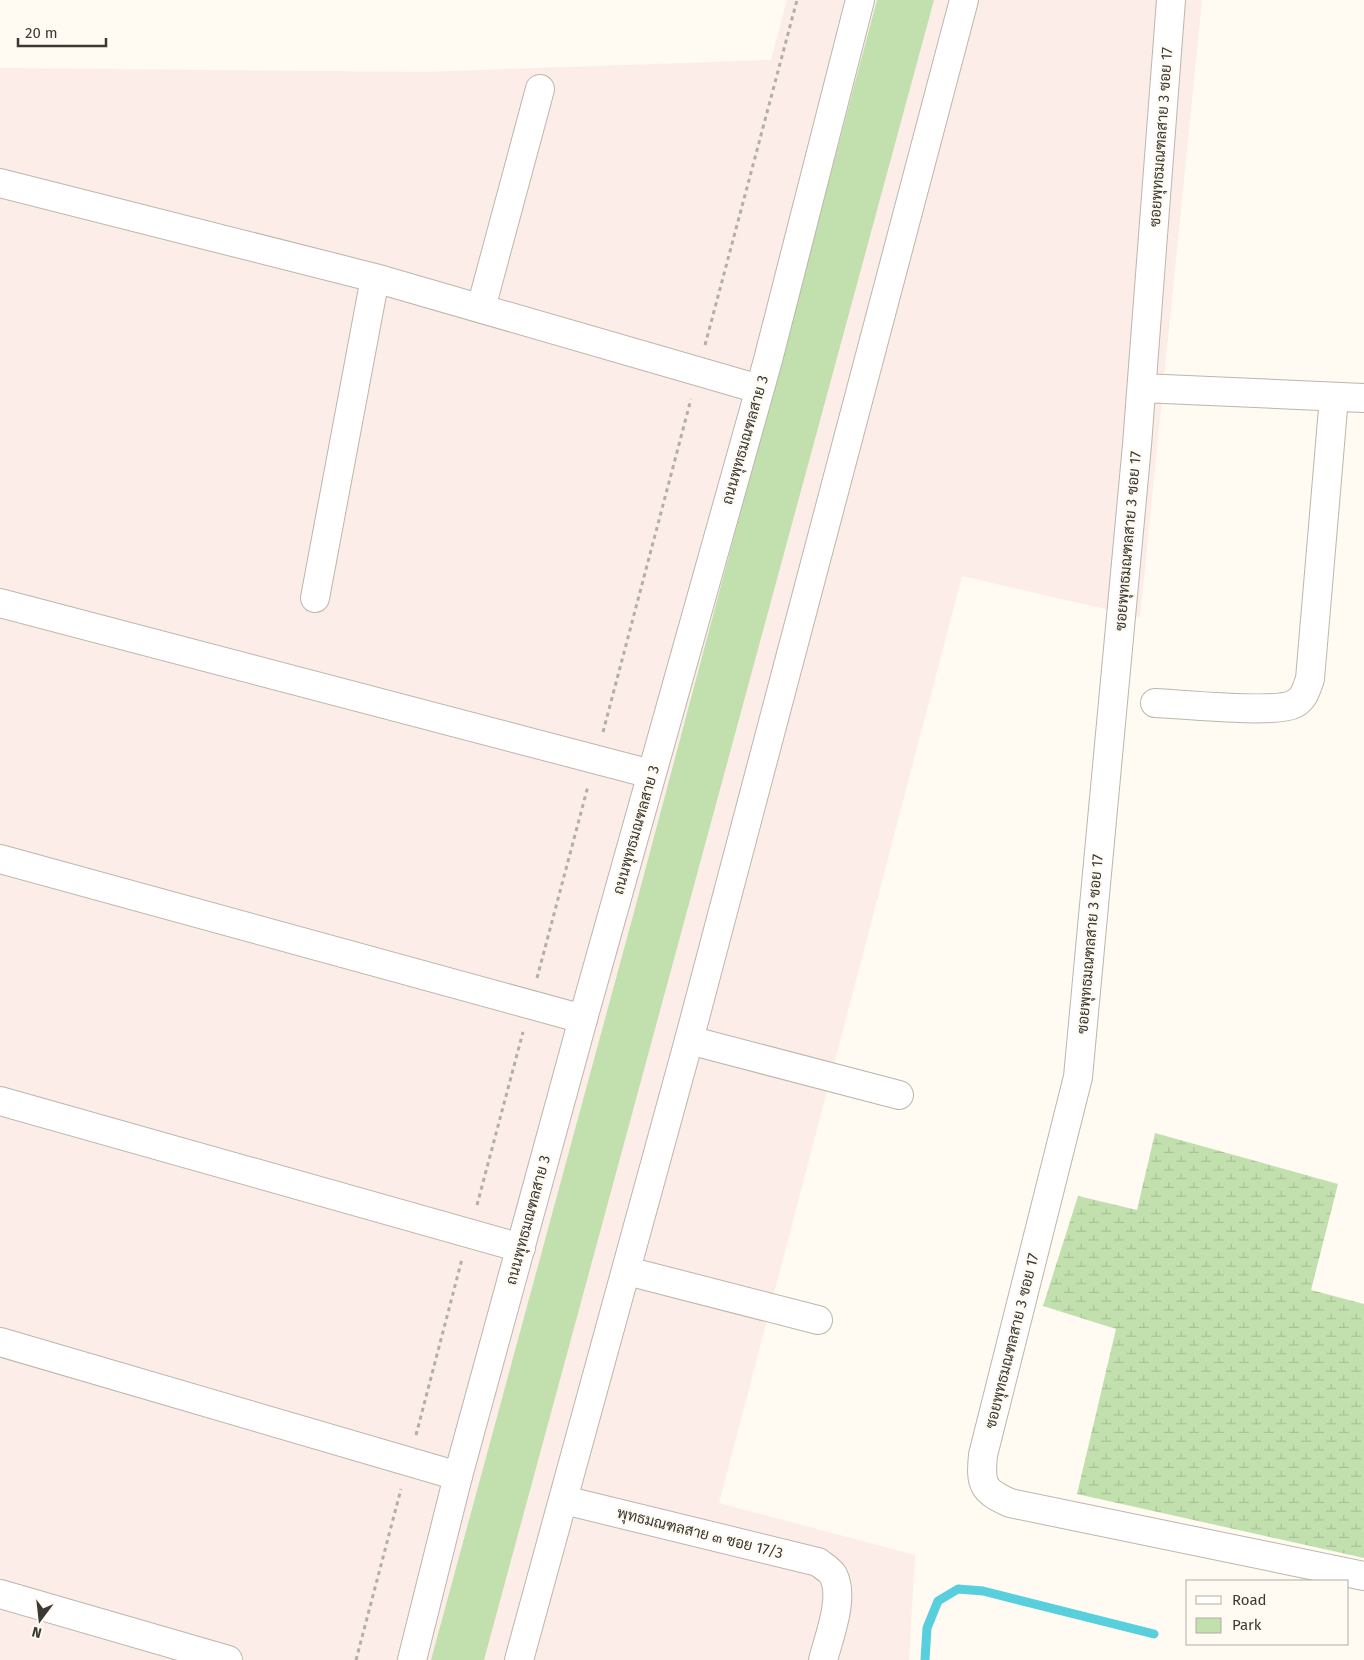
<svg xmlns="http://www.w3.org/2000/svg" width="1364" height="1660" viewBox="0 0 1364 1660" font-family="'Fira Sans',Sarabun,sans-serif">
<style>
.commercial{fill:#fcede8}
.green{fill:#c2e0ae}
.wetland{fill:url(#wetland-marsh)}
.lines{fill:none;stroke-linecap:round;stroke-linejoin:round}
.stream{stroke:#57cfdc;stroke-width:9}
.minor-casing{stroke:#bcb6ac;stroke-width:30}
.major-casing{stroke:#bcb6ac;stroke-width:30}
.path{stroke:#b2aea8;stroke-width:3;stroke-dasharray:4 4;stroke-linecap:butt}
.minor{stroke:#fff;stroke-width:28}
.major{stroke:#fff;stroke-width:28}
.labels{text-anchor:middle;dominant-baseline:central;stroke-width:4.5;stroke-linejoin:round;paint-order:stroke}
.street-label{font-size:15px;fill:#3c3935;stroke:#fffaf2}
</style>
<defs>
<pattern id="wetland-marsh" width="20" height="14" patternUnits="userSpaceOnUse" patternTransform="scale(1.25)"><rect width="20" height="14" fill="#c2e0ae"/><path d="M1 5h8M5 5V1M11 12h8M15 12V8" fill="none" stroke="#a8c196"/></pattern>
</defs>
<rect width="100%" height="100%" fill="#fffaf2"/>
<path class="commercial" d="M787,0H1202L1140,617L962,576L719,1503L915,1555L909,1660H0V68L425,72L771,60Z"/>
<path class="green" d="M877,0H934L484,1660H431L634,912Z"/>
<path class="wetland" d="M1155,1133L1338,1184L1311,1290L1364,1304V1558L1077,1494L1116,1329L1043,1306L1078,1196L1137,1210Z"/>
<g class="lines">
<path class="stream" d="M925,1660L927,1628L938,1601L958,1589L983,1591L1154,1634"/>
<defs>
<path id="minor" d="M1171,0L1137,445L1078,1077L983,1455C980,1485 983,1491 1010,1503L1364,1576
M0,183L375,278L759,389
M481,308L540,89
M1142,388L1364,398
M315,598L375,278
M0,603L651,774
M1155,703C1181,704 1275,714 1294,704C1304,699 1306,690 1310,679L1334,397
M0,859L583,1019
M689,1040L899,1095
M0,1101L521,1248
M627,1271L818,1320
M0,1342L458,1476
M564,1500L818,1562C823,1566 830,1570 833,1575C845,1597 829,1637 823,1660
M0,1594L228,1660"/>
<path id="major" d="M412,1660L458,1476L583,1019L768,360L860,0
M519,1660L689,1040L964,0"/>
</defs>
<use href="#minor" class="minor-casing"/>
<use href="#major" class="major-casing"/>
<path class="path" d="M705,345L797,0
M603,732L691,399
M537,978L588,786
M477,1205L523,1032
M416,1435L462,1259
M356,1660L401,1489"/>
<use href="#minor" class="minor"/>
<use href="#major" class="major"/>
</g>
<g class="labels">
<g class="street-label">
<text transform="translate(1161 137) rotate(-86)">ซอยพุทธมณฑลสาย 3 ซอย 17</text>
<text transform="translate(745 440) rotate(-74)">ถนนพุทธมณฑลสาย 3</text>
<text transform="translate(1128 541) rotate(-85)">ซอยพุทธมณฑลสาย 3 ซอย 17</text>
<text transform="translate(636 830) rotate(-74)">ถนนพุทธมณฑลสาย 3</text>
<text transform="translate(1090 944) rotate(-85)">ซอยพุทธมณฑลสาย 3 ซอย 17</text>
<text transform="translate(528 1220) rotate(-75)">ถนนพุทธมณฑลสาย 3</text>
<text transform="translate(1012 1341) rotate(-76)">ซอยพุทธมณฑลสาย 3 ซอย 17</text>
<text transform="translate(700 1533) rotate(14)">พุทธมณฑลสาย ๓ ซอย 17/3</text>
</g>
</g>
<rect x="1186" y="1580" width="162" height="65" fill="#fffaf2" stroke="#b1ada6"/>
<rect x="1196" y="1596" width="25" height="8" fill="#ffffff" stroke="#b1ada6"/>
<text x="1232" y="1605" font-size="15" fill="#3c3935">Road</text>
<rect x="1196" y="1618" width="25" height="15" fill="#c2e0ae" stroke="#b1ada6"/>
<text x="1232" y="1630" font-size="15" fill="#3c3935">Park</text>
<g transform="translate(40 1620) rotate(195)" stroke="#fffaf2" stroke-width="4" paint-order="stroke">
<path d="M0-4L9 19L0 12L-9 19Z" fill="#3c3935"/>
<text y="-8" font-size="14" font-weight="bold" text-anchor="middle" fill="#3c3935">N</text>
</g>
<path d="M18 38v8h88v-8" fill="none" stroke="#3c3935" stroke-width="2.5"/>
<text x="25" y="38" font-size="15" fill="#3c3935" stroke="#fffaf2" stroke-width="4" paint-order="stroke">20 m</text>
</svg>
